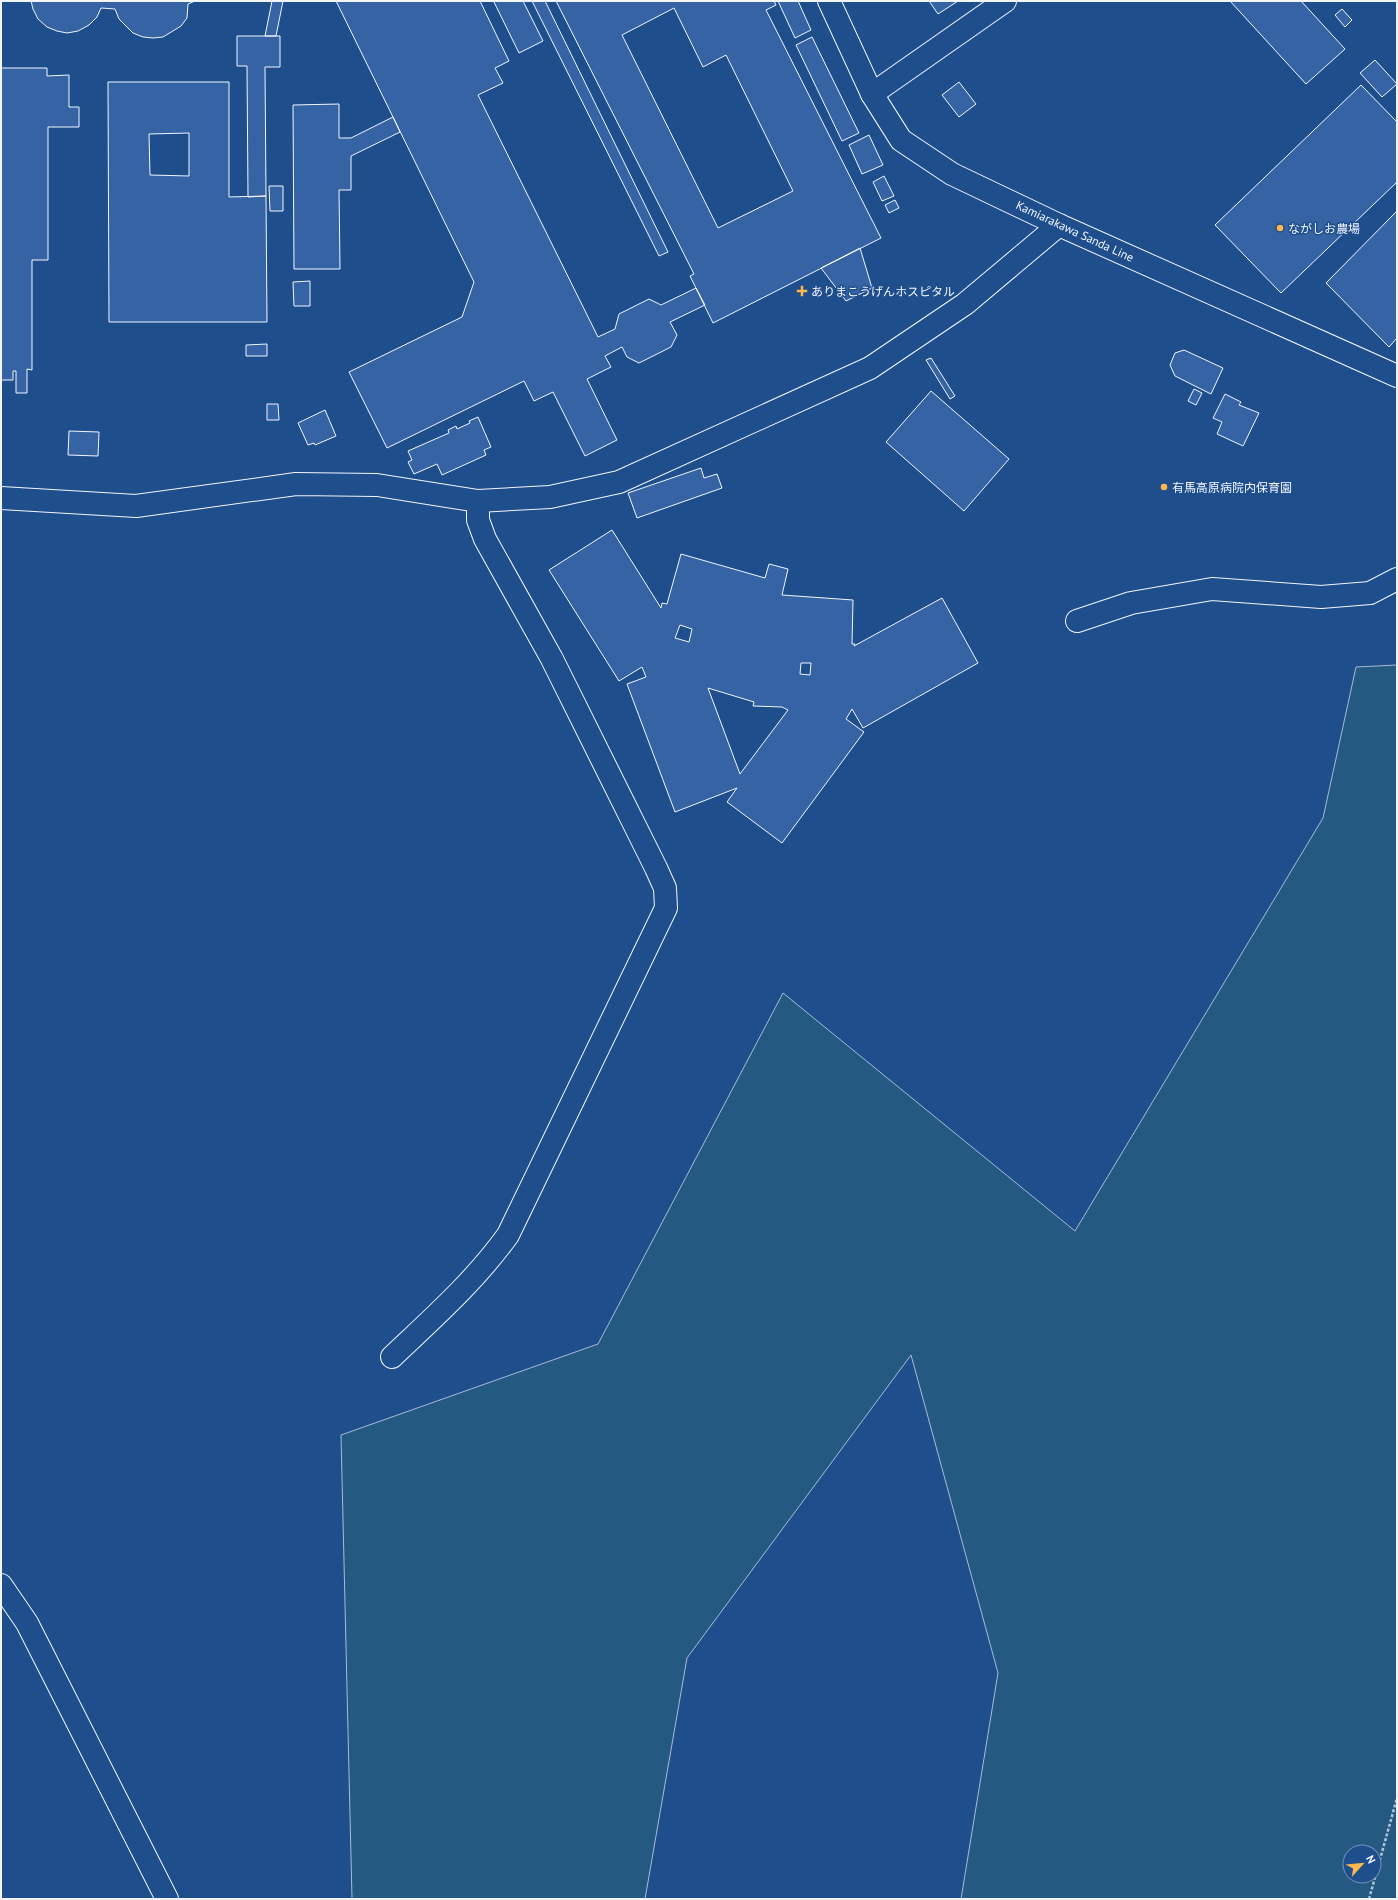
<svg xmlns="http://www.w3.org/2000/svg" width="1398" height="1900" viewBox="0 0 1398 1900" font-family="'PT Sans','Noto Sans JP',sans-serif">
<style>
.green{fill:#245a82;stroke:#a8bbd7;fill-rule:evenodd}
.building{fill:#3563a3;stroke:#f2f6ff;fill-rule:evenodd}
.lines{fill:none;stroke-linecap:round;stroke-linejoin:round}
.minor-casing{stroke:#f2f6ff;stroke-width:24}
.major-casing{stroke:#f2f6ff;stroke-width:24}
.path{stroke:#b3c4dc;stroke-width:2.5;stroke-dasharray:3 2;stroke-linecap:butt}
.minor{stroke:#1f4e8c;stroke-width:22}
.major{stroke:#1f4e8c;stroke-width:22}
.poi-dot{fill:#ffb74d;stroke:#1f4e8c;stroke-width:1.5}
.labels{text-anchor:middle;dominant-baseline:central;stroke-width:3;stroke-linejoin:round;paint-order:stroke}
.poi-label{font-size:12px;fill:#f2f6ff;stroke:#1f4e8c;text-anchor:start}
.street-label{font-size:12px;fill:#f2f6ff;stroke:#1f4e8c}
</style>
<rect width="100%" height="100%" fill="#1f4e8c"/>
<path class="green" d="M1397,665V1899H961L998,1673L911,1355L687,1658L645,1899H352L341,1435L598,1344L783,993L1075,1231L1323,818L1356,667ZM1350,1852H1374V1876H1350Z"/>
<path class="building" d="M31,1H195L188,4L187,18L181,26L163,37L153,38L143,37L133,33L119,19L115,9L101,8L97,17L89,25L78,31L67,33L57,31L47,27L38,19L33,9Z
M272,1H283L276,36H265Z
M336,1H480L509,61L495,68L503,83L478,95L598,337L615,329L619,314L649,299L661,305L696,288L705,305L670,322L677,335L671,347L639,363L627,357L622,347L605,356L611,367L587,379L617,440L585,456L553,392L534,401L524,381L387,448L349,372L462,317L474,282Z
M496,1H523L543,41L519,53L494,2Z
M532,1H545L668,252L659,256Z
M556,1H774L776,5L766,10L881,238L713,323L690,276L694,274ZM674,8L703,67L726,55L793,191L718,228L622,35Z
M778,1H798L811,30L795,38Z
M929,1H958L938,14Z
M1230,1H1301L1345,49L1306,84Z
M1342,9L1352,20L1345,27L1335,15Z
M237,36H280V67H265L266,196L248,197L247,66H237Z
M812,37L859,133L842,141L796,45Z
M1375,60L1397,84L1382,97L1360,73Z
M1,68H47V76L69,75V107H79V127H48V260H32V370L27,369V393H16V371H13V380H1Z
M108,82H229V197L266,196L267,322H109ZM189,133V176L150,175L149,134Z
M959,82L976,104L959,117L942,95Z
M1361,85L1397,122V182L1281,293L1215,225Z
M339,104V138H351L393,117L400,132L351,156V190H339L340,269H294L293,105Z
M869,135L883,165L862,174L849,145Z
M884,176L894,196L882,201L873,182Z
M269,186H283V211H270Z
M895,200L899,208L889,213L885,205Z
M1397,211V338L1389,347L1326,283Z
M860,248L872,288L846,301L821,268Z
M310,281V306H294L293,282Z
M267,344V356H246V345Z
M1184,350L1223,368L1211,394L1175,376L1170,365L1175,353Z
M931,358L955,396L950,399L926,360Z
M1194,389L1202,393L1196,405L1188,401Z
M931,391L1009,459L964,511L886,442Z
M1225,394L1241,402L1239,405L1259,413L1243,446L1217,434L1222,422L1213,418Z
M267,404H278L279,420H267Z
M325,410L336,436L315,445L314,443L308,445L298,423Z
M478,417L491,447L484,450L486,455L442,475L437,464L414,474L408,462L412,460L408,451L449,433L448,430L456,426L457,429L470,423L469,421Z
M69,431L99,432L98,456L68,455Z
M701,468L704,478L717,474L722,488L637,518L628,493Z
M612,530L661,608L662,603L667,604L681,554L765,578L769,564L788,569L782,595L853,600L852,644H855L854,646L942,598L978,663L863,728L852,709L846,719L864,732L782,843L727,802L737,788L675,812L627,684L646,677L642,667L619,681L549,570ZM680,625L692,629L689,642L675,638ZM801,663H811L810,675L800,674ZM708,688L754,702L753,706L782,707L788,710L740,774Z"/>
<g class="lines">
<defs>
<path id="minor" d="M872,94L1005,1
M1,498L136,506L296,484L377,485L478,501L550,497L619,482L870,368L965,304L1059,225
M1077,621L1131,603L1212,589L1321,597L1370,593L1397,579
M392,1357C434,1317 474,1282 508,1235L666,908L665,888L656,868L552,659L485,539L478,520V501
M1,1585L27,1623L167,1899"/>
<path id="major" d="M829,1L872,94L901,140L952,174L1059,225L1397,376"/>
</defs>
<use href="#minor" class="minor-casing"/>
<use href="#major" class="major-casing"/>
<path class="path" d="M1369,1899L1397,1798"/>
<use href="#minor" class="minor"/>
<use href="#major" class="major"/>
</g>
<g class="poi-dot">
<circle cx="1280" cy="228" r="4"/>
<path d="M800 285h4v4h4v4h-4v4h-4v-4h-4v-4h4z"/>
<circle cx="1164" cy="487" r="4"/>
</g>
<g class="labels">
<g class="poi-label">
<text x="1288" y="228">ながしお農場</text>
<text x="811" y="291">ありまこうげんホスピタル</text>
<text x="1172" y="487">有馬高原病院内保育園</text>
</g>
<g class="street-label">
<text transform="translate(1075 231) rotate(25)">Kamiarakawa Sanda Line</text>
</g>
</g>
<rect width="1398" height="1900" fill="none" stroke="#f2f6ff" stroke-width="4"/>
<g transform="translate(1362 1864) rotate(63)"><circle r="19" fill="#1f4e8c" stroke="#7391ba"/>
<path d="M0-3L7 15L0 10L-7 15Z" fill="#ffb74d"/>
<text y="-6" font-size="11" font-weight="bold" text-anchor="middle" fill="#f2f6ff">N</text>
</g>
</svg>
